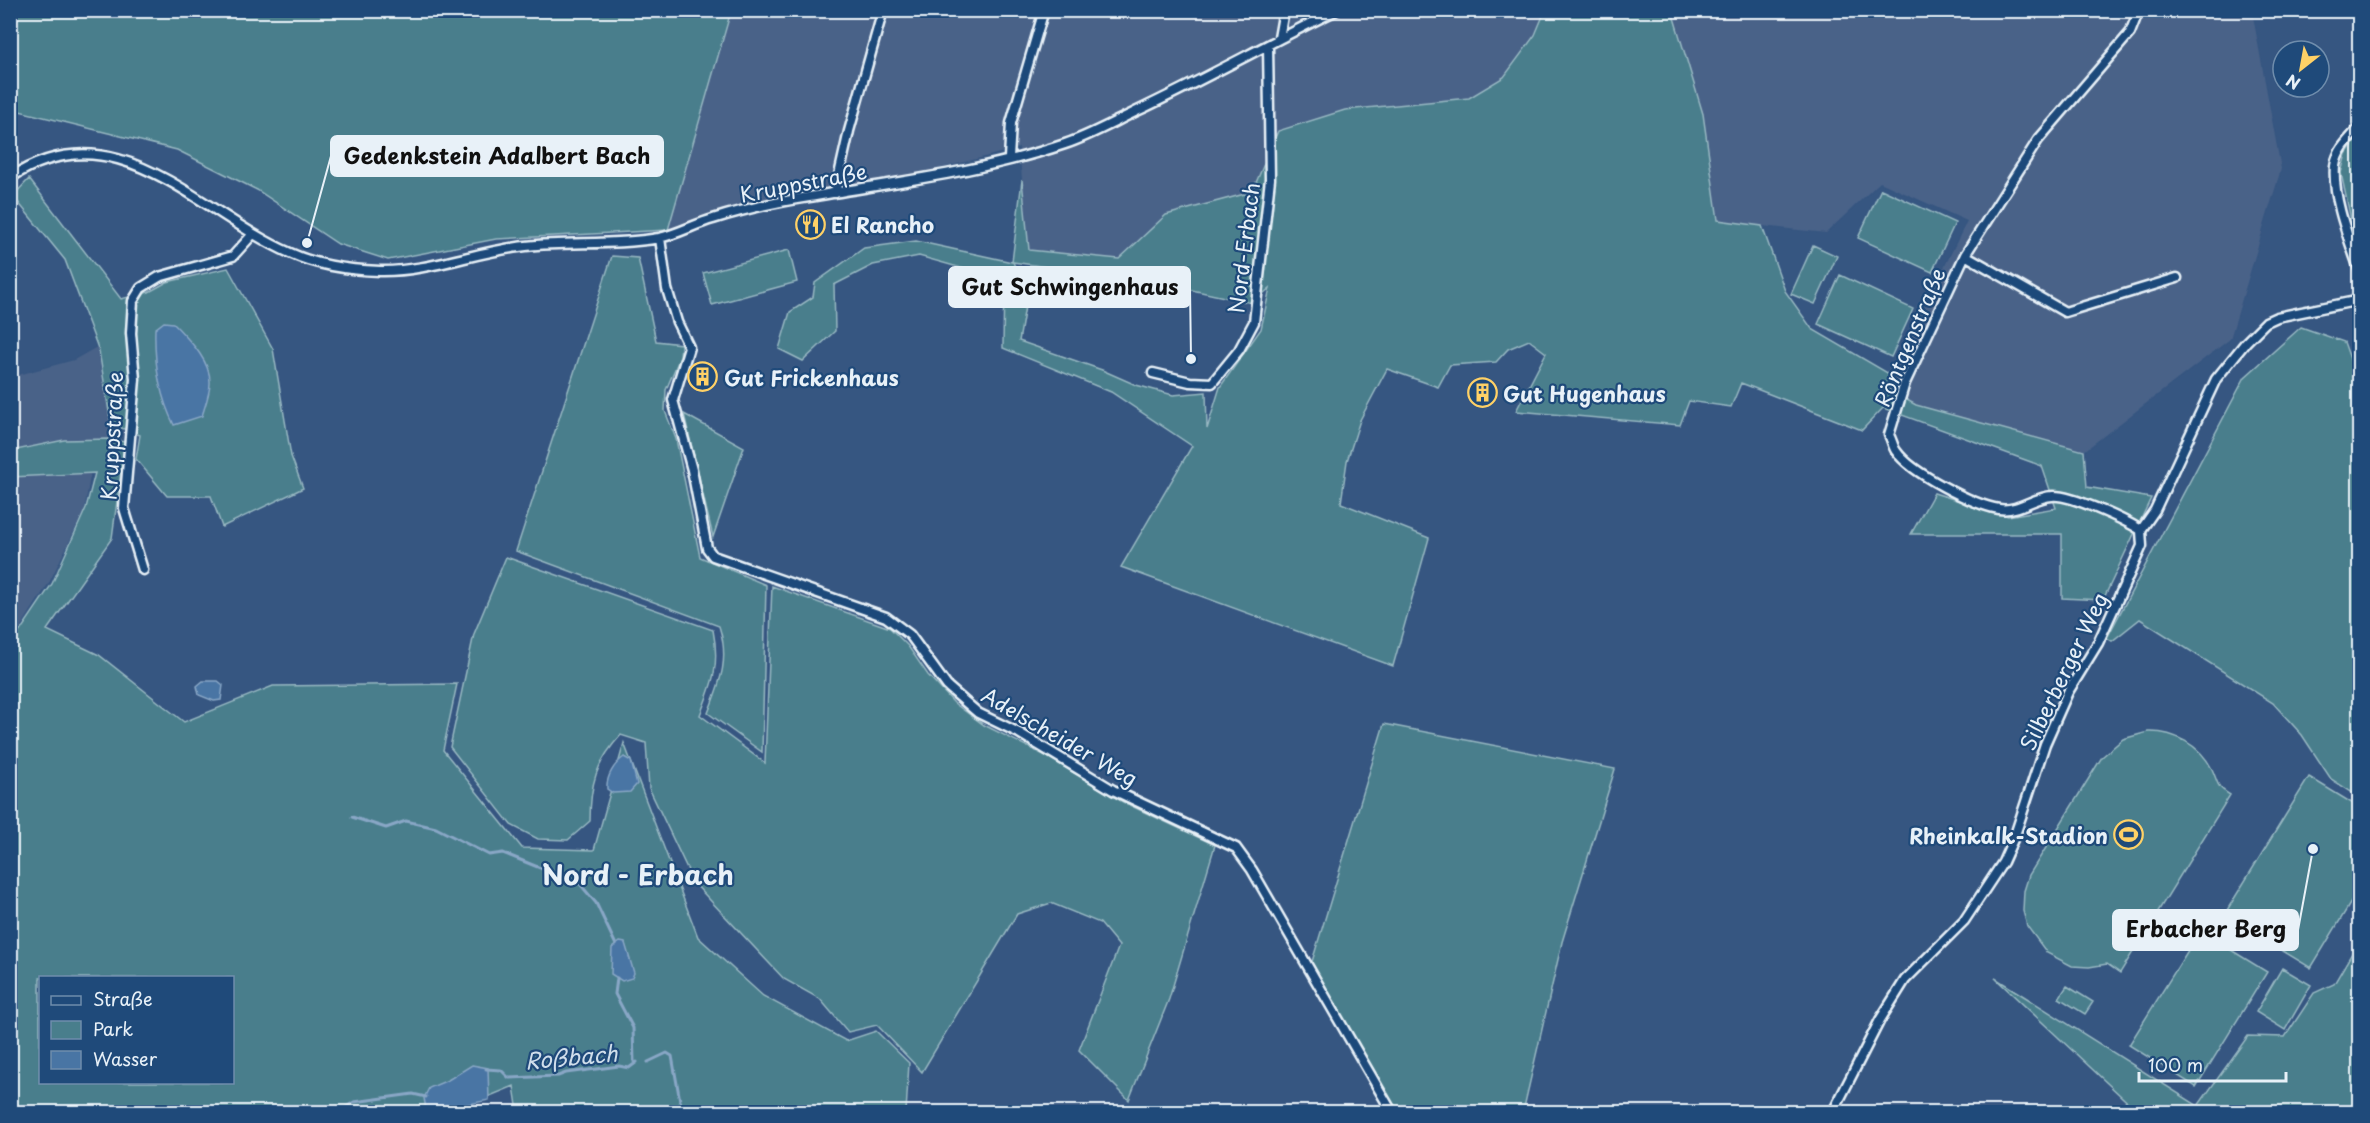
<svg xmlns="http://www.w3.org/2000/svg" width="2370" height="1123" viewBox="0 0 2370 1123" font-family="'Playpen Sans',sans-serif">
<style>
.built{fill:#496288}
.green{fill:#497e8c;stroke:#98b8c2;stroke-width:1.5;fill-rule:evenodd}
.water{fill:#4975a4;stroke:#89a7c6;stroke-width:1.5}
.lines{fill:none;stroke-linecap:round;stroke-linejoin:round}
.stream{stroke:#89a7c6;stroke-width:3}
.street-casing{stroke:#e8f1f8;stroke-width:13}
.street{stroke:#1f4a7a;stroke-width:8}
.labels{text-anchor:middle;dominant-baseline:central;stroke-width:4.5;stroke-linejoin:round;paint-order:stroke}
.street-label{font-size:21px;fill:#e8f1f8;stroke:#1f4a7a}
.poi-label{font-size:21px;font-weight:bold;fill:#e8f1f8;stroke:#1f4a7a;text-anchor:start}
.water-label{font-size:22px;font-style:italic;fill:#d0deeb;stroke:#1f4a7a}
.district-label{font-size:27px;font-weight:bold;fill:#e8f1f8;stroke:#1f4a7a}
.leader{fill:none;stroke:#e8f1f8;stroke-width:2}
.callout-dot{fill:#e8f1f8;stroke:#1f4a7a;stroke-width:2}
.callout{fill:#e8f1f8;stroke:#e8f1f8;stroke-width:2}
.callout-label{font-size:22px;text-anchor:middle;font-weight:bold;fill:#111}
</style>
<rect width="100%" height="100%" fill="#365681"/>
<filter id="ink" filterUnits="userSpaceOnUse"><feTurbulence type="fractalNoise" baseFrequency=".0167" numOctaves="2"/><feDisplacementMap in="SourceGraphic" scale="12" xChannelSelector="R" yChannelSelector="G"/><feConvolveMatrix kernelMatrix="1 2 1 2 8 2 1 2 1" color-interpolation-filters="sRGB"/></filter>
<g filter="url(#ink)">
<path class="built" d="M731,11H1545L1535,35L1504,77L1469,98L1345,110L1278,131L1252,192L1166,215L1119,259L1029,250L1019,148L922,173L827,188L740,208L668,230Z
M1672,11H2252L2281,169L2230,339L2084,451L1916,405L1885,388L1967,221L1880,182L1826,233L1718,221L1703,114Z
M97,347L111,424L109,439L64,440L11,451V377L74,360Z
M91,471L84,511L50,581L11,642V477Z"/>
<path class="green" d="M11,10H731V11L668,230L496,239L388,260L338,244L257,190L177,150L11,109Z
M1545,11H1672L1703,114L1718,220L1762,226L1785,291L1812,329L1891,375L1885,388L1916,405L2084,451L2087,487L2151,498L2103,600L2062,598V534H1911L1934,493L2008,516L2056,508L2042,466L1883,408L1862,430L1741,383L1731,407L1689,401L1680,425L1516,411L1546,353L1529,340L1508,349L1496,362L1450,365L1438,387L1387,369L1360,420L1347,461L1341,503L1429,538L1393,666L1121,567L1192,446L1111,392L1003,348L1004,280L919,256L873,265L834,285L835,331L803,361L779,349L790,312L813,297L815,283L864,248L916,241L1012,262L1022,180L1029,250L1119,259L1166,215L1252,192L1278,131L1345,110L1469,98L1504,77L1535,35ZM1013,262L1164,284L1252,303L1270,288L1261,329L1220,387L1207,429L1206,392L1173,395L1136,385L1102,370L1019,341L1027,295Z
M2359,136V257L2341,173L2346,154Z
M29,179L121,299L149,292L167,282L228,268L273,349L291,456L303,488L222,527L211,496H167L136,459L140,435L111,424L99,351L65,260L13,196Z
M1881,189L1955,223L1932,272L1858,238Z
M1813,245L1837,256L1815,304L1791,294Z
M789,250L797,282L712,305L703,273Z
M612,256L638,258L656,341L681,344L680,357L666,390L665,411L676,439L700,557L766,585L762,752L708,713C720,682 730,660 719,626L516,551Z
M1840,275L1913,309L1891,357L1818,324Z
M2301,327L2344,342L2359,384V797L2331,779L2302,735L2273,703L2140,619L2112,641L2107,638L2245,377Z
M684,414L744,447L713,537Z
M109,439L125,442L112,538L47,630L99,655L184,722L273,686L457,684L443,750L522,848L594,850L624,743L698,937L763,996L846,1041L876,1031L909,1063L906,1112H518L514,1086L451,1112H11L10,646L52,584L86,508L95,473L11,477V451L64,440ZM40,978H232V1082H40Z
M506,557L713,630C720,665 713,682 700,715L765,763L772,586L890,628L908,646L928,675L954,703L984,725L1046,756L1123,802L1215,845L1169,999L1129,1100L1079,1050L1119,946L1100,923L1051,903L1017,914L922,1072L877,1025L848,1032L820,999L784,979L694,883L649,788L646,743L621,735C596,762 590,784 590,821L568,840L538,839L511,825L450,747L474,634Z
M1384,724L1615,769L1562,942L1523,1112H1393L1311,965Z
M2148,732C2174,731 2200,745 2212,769C2219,784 2215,786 2230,795L2120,973L2107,964L2089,967L2072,966L2047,953L2027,926L2023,911L2024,891L2029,875L2102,757L2123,739Z
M2309,777L2360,808L2359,889L2311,968L2224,915Z
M2200,931L2267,972L2196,1087L2129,1045Z
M2359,941V1112H2138L1995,978L2198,1106L2248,1036L2285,1037L2314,993L2334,984Z
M2282,968L2311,985L2285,1030L2256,1012Z
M2067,986L2093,1002L2085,1014L2059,998Z"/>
<path class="water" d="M164,322L173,323C187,338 211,360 210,383C210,393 205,406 202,416L174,425C159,395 154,363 155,329Z
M203,681H218L223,685L221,700L214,701L199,695L197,686Z
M624,757L631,761L637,784L630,792L613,793L607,789C606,777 614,764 624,757Z
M620,942L625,943L634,973L632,978L622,981L611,974L612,948Z
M472,1065L488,1068L489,1100L431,1112L426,1109L424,1098L429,1088L448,1080Z"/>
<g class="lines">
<path class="stream" d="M352,817L386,828L406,821L436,828L489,855L503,853L580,884L596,903L616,945
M617,978L615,994L633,1028L634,1062
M648,1062L667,1053L672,1056L682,1112
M486,1069L501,1070L509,1078L558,1076L566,1073L619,1066L629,1068L637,1062
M304,1112L310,1109L342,1110L354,1102L413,1094L426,1097"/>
<defs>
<path id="street" d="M2139,10L2130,33L2038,140L1965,255L1905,383L1889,435C1892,440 1893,447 1896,451C1911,473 1974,505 1999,509C2019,512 2034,497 2052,496C2070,494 2125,520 2141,530
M1279,38L1284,10
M2360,127C2350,138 2337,150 2335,166C2332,198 2350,242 2360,272
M1009,158L1011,123L1044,10
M10,178C116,107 199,213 290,253C318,266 349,270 380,271C428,272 477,251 526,246C570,241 615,246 659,238C678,234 695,224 713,219C744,209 777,202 809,197C895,182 982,172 1065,144C1089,136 1112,123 1135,112C1203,80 1269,43 1337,10
M835,193L849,131L883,10
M660,238L667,289L677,322L689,347L673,400L692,470L707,548L713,556L886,617L910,635L947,686L978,713L1019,733L1113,790L1236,848L1252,870L1392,1112
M1965,255L2065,312L2177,278
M1153,373L1190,382L1212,383L1239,350L1254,322L1270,179L1268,45
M143,570L124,508L135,379L131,333L133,301L141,288L159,277L233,256L253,234
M1833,1112L1880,1020L1905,980L1964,921L2003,862L2015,835L2045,744L2068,692L2098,643L2142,546L2141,530L2155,510L2216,379L2246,342L2266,322L2277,317L2360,300"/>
</defs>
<use href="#street" class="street-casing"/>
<use href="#street" class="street"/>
</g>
</g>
<defs>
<symbol id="restaurant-ring" viewBox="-11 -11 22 22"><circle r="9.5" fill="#1f4a7a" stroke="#ffd166" stroke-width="1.5"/><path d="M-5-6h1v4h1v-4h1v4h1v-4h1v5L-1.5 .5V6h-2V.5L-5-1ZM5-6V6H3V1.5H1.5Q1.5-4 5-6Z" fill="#ffd166"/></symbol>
<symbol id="building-ring" viewBox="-11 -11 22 22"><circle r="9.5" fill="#1f4a7a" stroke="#ffd166" stroke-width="1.5"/><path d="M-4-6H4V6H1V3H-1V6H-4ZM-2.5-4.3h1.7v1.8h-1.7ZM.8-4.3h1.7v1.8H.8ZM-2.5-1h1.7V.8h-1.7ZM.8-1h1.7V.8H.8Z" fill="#ffd166"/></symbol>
<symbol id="stadium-ring" viewBox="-11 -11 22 22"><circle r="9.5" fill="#1f4a7a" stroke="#ffd166" stroke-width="1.5"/><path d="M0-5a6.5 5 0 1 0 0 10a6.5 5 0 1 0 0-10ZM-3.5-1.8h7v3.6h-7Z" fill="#ffd166"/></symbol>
</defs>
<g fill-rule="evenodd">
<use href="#restaurant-ring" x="794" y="208" width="33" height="33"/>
<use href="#building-ring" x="686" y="360" width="33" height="33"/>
<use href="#building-ring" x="1466" y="376" width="33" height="33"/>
<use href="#stadium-ring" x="2112" y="818" width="33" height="33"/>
</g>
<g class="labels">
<g class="street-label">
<text transform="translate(803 182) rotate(-11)">Kruppstraße</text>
<text transform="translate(1243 248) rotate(-83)">Nord-Erbach</text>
<text transform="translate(1909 337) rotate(-67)">Röntgenstraße</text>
<text transform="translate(111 436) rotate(-87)">Kruppstraße</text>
<text transform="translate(2063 671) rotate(-64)">Silberberger Weg</text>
<text transform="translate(1060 736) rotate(30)">Adelscheider Weg</text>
</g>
<g class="poi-label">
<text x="831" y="224">El Rancho</text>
<text x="724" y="377">Gut Frickenhaus</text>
<text x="1503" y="393">Gut Hugenhaus</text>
<text x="2108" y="835" text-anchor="end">Rheinkalk-Stadion</text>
</g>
<g class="water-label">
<text transform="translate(571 1056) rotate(-5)">Roßbach</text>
</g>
<g class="district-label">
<text x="638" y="873">Nord - Erbach</text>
</g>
</g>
<path class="leader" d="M307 243L331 156M1191 359L1190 287M2313 849L2298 930"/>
<g class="callout-dot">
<circle cx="307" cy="243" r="6"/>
<circle cx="1191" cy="359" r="6"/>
<circle cx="2313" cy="849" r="6"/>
</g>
<g class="callout">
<rect x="331" y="136" width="332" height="40" rx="6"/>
<rect x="949" y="267" width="241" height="40" rx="6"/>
<rect x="2113" y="910" width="185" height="40" rx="6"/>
</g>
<g class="callout-label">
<text x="497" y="164">Gedenkstein Adalbert Bach</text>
<text x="1070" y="295">Gut Schwingenhaus</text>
<text x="2206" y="937">Erbacher Berg</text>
</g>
<rect width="2370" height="1123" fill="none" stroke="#1f4a7a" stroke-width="36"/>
<rect x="18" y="18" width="2334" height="1087" fill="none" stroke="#e8f1f8" stroke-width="2" filter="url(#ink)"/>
<rect x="39" y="976" width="195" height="108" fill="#1f4a7a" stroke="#6f8dac" stroke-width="1.5"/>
<rect x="51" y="996" width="30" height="9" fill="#1f4a7a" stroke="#6f8dac" stroke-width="1.5"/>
<text x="93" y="1006" font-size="18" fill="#e8f1f8">Straße</text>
<rect x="51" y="1021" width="30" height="18" fill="#497e8c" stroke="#6f8dac" stroke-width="1.5"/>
<text x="93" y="1036" font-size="18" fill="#e8f1f8">Park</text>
<rect x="51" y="1051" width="30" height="18" fill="#4975a4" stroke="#6f8dac" stroke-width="1.5"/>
<text x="93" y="1066" font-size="18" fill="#e8f1f8">Wasser</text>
<g transform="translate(2301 69) rotate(211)"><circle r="28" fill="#1f4a7a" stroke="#6f8dac" stroke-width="1.5"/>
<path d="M0-4.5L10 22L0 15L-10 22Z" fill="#ffd166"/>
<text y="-9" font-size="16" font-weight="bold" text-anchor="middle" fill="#e8f1f8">N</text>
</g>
<path d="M2139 1072v9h147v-9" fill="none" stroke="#e8f1f8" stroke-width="3"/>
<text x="2148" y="1072" font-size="18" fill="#e8f1f8" stroke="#1f4a7a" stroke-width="4.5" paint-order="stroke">100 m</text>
</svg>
